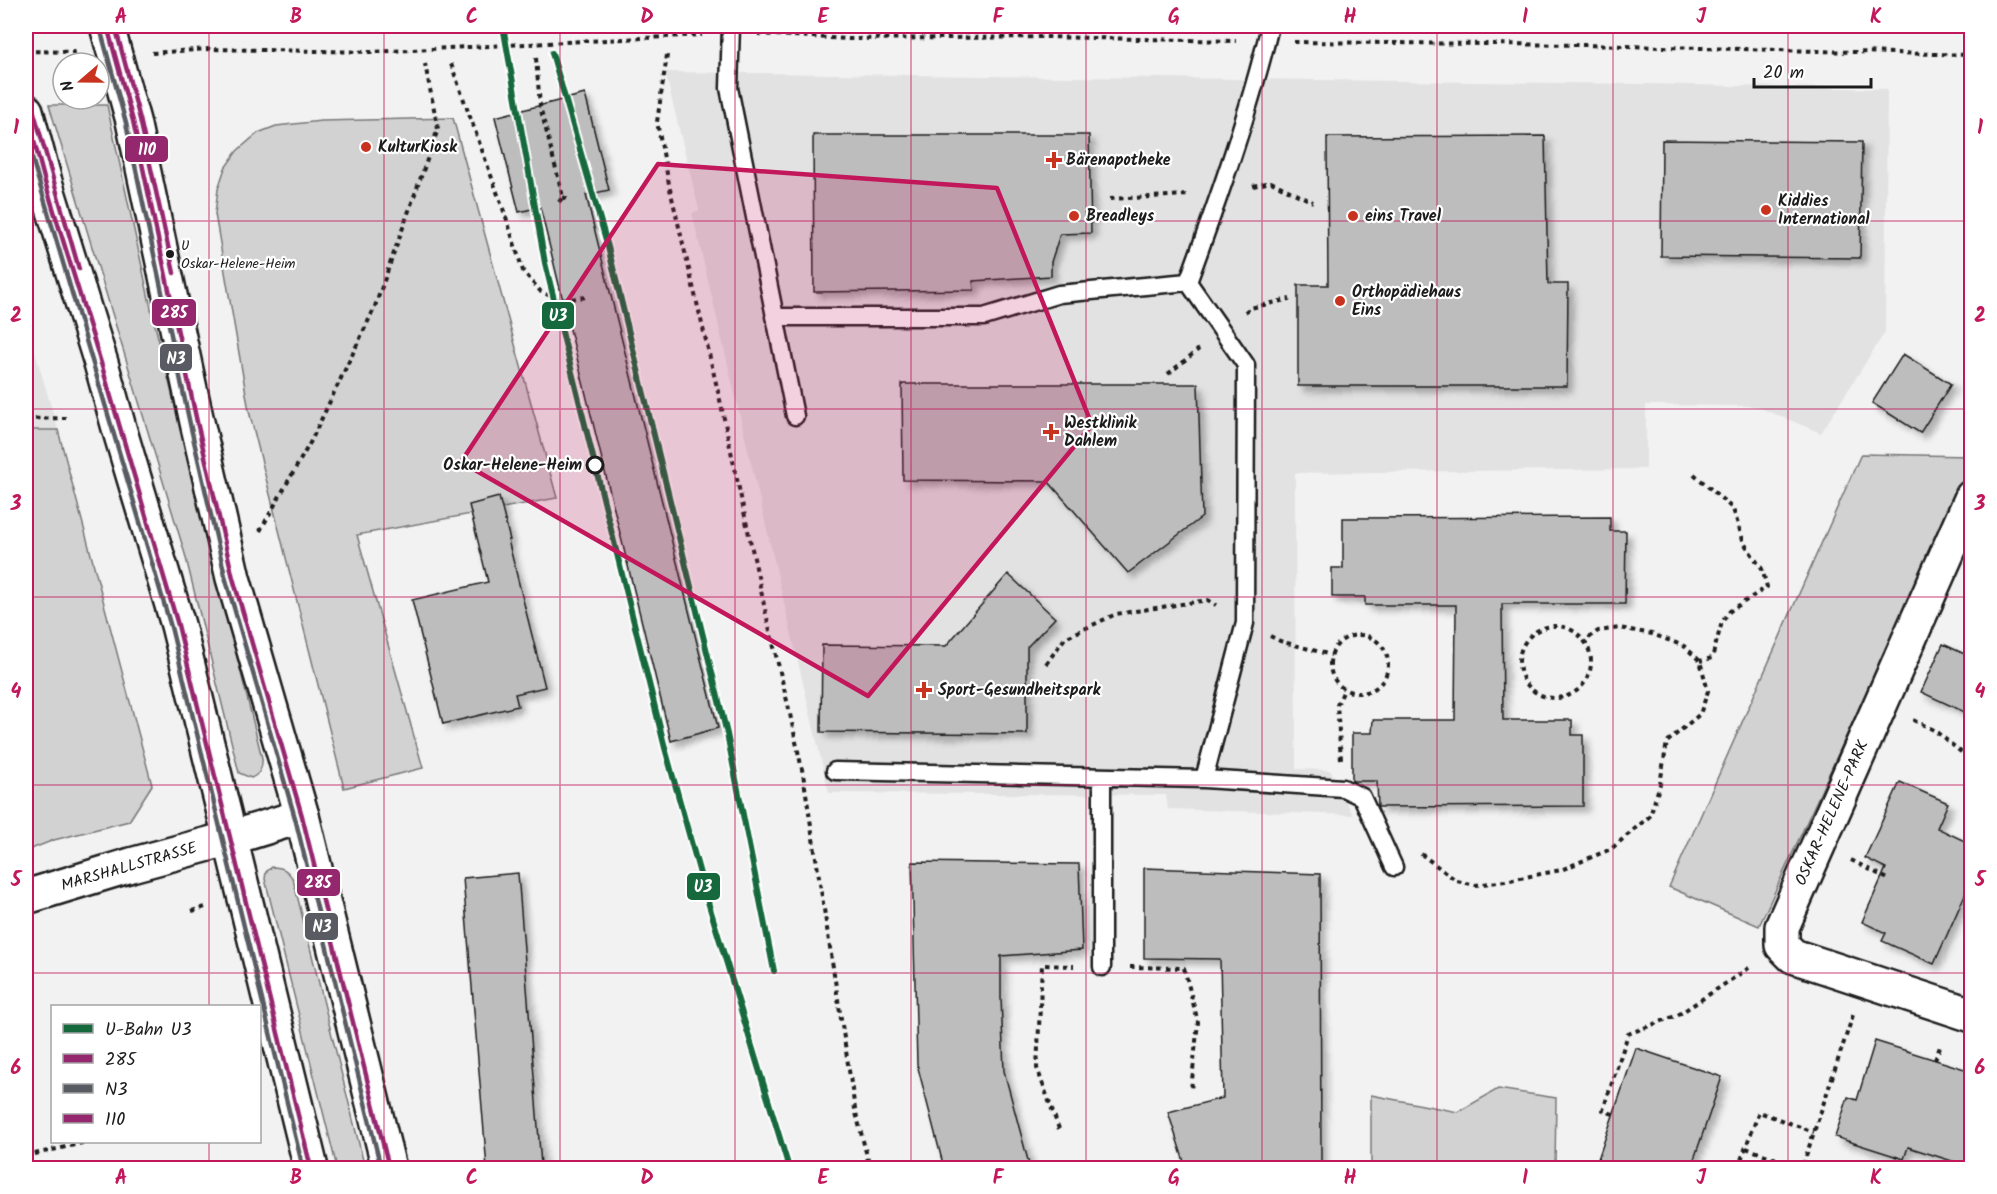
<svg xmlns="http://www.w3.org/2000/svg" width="1997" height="1194" viewBox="0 0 1997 1194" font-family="Kalam,sans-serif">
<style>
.built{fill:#e2e2e2}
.green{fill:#d2d2d2;stroke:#777;stroke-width:1.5}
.building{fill:#bdbdbd;stroke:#1c1c1c;stroke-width:1.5;filter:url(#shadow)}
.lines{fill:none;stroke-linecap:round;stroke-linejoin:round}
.lane-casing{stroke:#1c1c1c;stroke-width:21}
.street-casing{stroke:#1c1c1c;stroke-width:38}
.secondary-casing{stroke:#1c1c1c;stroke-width:38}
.path{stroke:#1c1c1c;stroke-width:4;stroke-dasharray:4.5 4.5;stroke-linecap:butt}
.lane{stroke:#fff;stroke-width:16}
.street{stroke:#fff;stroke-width:33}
.secondary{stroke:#fff;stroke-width:33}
.bus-1-casing{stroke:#fff;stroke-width:9}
.bus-2-casing{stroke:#fff;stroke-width:9}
.bus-3-casing{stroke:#fff;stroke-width:9}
.bus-1{stroke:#95276e;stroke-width:4.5}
.bus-2{stroke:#595b62;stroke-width:4.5}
.bus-3{stroke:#95276e;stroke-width:4.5}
.metro-1-casing{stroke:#fff;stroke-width:10}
.metro-1{stroke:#16683d;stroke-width:6}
.marked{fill:#c2185b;fill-opacity:0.2;stroke:#c2185b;stroke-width:4.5;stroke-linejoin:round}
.grid{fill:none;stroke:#c2185b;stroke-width:1.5;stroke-opacity:0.55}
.poi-dot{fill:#c8321e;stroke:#fff;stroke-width:2}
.bus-dot{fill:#1c1c1c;stroke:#fff;stroke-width:2}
.stop-dot{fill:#fff;stroke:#1c1c1c;stroke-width:3}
.labels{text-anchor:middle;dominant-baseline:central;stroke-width:4.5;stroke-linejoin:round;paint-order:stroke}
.bus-label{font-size:14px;fill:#1c1c1c;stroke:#fff;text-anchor:start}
.poi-label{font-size:16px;font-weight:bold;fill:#1c1c1c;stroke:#fff;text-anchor:start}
.stop-label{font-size:16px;font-weight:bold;fill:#1c1c1c;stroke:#fff;text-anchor:end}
.street-label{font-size:16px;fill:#1c1c1c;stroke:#fff}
.line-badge{stroke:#fff;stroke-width:2}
.badge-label{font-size:16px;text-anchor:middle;font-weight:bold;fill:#fff}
.neatline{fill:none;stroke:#c2185b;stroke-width:2}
.grid-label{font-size:20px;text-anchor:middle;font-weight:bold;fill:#c2185b}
</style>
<defs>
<filter id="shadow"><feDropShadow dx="5.5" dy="5.5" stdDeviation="3" flood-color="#0004"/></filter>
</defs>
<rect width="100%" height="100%" fill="#f2f2f2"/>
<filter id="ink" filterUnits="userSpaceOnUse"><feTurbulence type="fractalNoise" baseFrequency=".0167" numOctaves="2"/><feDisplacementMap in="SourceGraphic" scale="12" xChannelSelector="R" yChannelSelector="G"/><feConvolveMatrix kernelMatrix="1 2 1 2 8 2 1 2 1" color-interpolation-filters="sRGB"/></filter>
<g filter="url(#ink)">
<path class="built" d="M665,72L1645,84L1887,89L1885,332L1821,433L1756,406L1646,405V469L1295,473L1296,769L1330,770L1353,815L1168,809L1166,795L829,793L692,213L699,210Z
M26,321L58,430H26Z"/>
<path class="green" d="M49,105H107L152,313L262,758C263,768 260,774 251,778L239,773L185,554Z
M453,118L557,498L357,535L423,768L344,788L249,411L215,214L218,189L225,168L237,151L258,133L276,126L321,121Z
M26,430H58L152,785L129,821L54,840L26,851Z
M1861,454L1971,456V465L1759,926L1669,887Z
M272,867C283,867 287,870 293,879L365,1168H337L265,879L266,872Z
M1498,1089L1556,1098L1555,1168H1371V1095L1458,1112Z"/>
<path class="building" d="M585,94L609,190L586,195L718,728L671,741L540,207L519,212L495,117Z
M813,135H1089L1091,233L1060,234L1051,262V276L973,281L974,290L814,292Z
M1545,136L1548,284H1568L1567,386H1298V285H1328L1327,137Z
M1662,140L1862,142L1860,258L1661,256Z
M1903,354L1951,384L1920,433L1872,403Z
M902,384H1198L1202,517L1128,573L1048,481L903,480Z
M499,497L510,540H508L545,687L515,694L518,706L443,724L412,600L488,582L469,505Z
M1610,517V531H1626L1625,604H1502L1503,720H1572V735H1583V806L1378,807L1377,781H1352V733H1372L1373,720H1455L1456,605H1365V597H1332V568H1343V518Z
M1008,574L1055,618L1027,647V734L821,732L822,645L946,646Z
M1943,644L1971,657V715L1921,692Z
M1900,782L1948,803L1937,828L1971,844V881L1934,964L1882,941L1886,933L1862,922L1886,868L1865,858Z
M912,862L1079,864L1082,950L1001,956V998L1004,1071L1030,1168H944L917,1064Z
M1144,868L1320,874L1321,1162L1294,1168H1186L1168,1112L1223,1098L1220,959L1144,958Z
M518,873L541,1165L487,1168L463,878Z
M1875,1041L1971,1071V1167L1908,1147L1904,1159L1835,1137L1848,1097L1857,1100Z
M1636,1048L1722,1077L1691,1168H1595Z"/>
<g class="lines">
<defs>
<path id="lane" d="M731,26L729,88L795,416
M774,317H984L1059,294L1188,282
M835,771L1204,779L1343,788L1362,797L1394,867
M1102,777V967
M1204,779L1245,623L1246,365L1188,282C1219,197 1249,113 1270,26"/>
<path id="street" d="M1972,497L1782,927V945L1793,956L1972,1015
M26,897L131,865L231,838L302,816"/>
<path id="secondary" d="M107,26L133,121L197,422L233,578L302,816L389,1168
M26,111L45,182L101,363L119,428L178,625L311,1168"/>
</defs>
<use href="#lane" class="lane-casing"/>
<use href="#street" class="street-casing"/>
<use href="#secondary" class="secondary-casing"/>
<path class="path" d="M758,34L850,39L1045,37L1236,41
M764,35V26
M1294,42L1585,45L1972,55
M26,51L76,52
M152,53L209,49L372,52L702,35
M667,55L657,122L670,189L720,400L766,614L788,705L803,774L855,1109L870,1168
M536,58L540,106L563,197L558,203
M451,64L506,217L523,271L541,292L561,300L588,297
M1253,186L1271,182L1313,202
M563,197L569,200
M1110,199L1189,195
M1245,312L1250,308L1290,299
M1168,374L1199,349
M26,419L66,418
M1694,474L1733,509L1744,543L1762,569L1767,587L1730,611L1722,622L1712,658L1700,661
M260,531L311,441L374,309L438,129L425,64
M1519 662a36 36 0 1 1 72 0a36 36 0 1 1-72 0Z
M1330 664a29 29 0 1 1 58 0a29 29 0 1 1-58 0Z
M1270,636L1280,641L1331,655
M1046,664L1065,638L1116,614L1208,600L1216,605
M1913,720L1934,730L1972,761
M1341,759L1337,705L1344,690
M1421,854L1457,881L1476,885L1505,881L1561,870L1611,849L1650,816L1660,784L1667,742L1700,714L1708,691L1700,661L1684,646L1652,634L1620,628L1598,631L1585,641
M1851,860L1888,879
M192,911L209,906
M1130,967L1184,968L1198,1022L1191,1090
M1935,1060L1941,1044
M1613,1114L1603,1110L1628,1034L1678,1015L1752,966
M1059,1129L1037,1068L1042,965L1074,966
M1746,1148L1802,1168L1853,1015
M26,1156L87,1142
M1738,1168L1759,1112L1814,1132"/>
<use href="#lane" class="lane"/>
<use href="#street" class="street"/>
<use href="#secondary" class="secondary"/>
<defs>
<path id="bus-1" d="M107,26L133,121L197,422L233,578L302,816L389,1168
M26,111L45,182L101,363L178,625L311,1168"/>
<path id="bus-2" d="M100,28L126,123L190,424L226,580L295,818L381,1168
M26,138L171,627L303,1168"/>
<path id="bus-3" d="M115,26L140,119L174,273
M33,109L79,269"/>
</defs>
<use href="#bus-1" class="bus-1-casing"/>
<use href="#bus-2" class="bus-2-casing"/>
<use href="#bus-3" class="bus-3-casing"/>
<use href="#bus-1" class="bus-1"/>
<use href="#bus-2" class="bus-2"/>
<use href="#bus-3" class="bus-3"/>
<defs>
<path id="metro-1" d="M503,26L545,263L665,748L705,892L789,1168
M552,53L608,247L727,734L774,971"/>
</defs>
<use href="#metro-1" class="metro-1-casing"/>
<use href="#metro-1" class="metro-1"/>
</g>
</g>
<path class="marked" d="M658,164L997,188L1092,425L868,696L461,462Z"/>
<path class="grid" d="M209,26V1006M384,26V1168M560,26V1168M735,26V1168M911,26V1168M1086,26V1168M1262,26V1168M1437,26V1168M1613,26V1168M1788,26V1168M26,221H1972M26,409H1972M26,597H1972M26,785H1972M26,973H1972M209,1142V1168"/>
<g class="poi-dot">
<circle cx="366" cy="147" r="6"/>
<path d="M1051 151h6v6h6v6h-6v6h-6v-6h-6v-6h6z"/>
<circle cx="1766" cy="210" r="6"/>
<circle cx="1074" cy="216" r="6"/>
<circle cx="1353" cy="216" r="6"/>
<circle cx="1340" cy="301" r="6"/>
<path d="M1048 423h6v6h6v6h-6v6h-6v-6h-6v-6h6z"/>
<path d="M921 681h6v6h6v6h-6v6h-6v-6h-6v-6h6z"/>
</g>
<circle class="bus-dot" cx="170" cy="254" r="5"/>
<circle class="stop-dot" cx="595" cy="465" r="8"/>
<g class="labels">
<g class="bus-label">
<text x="181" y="246">U<tspan x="181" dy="18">Oskar-Helene-Heim</tspan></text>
</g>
<g class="poi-label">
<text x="378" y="147">KulturKiosk</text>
<text x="1066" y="160">Bärenapotheke</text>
<text x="1778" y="201">Kiddies<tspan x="1778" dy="18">International</tspan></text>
<text x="1086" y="216">Breadleys</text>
<text x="1365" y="216">eins Travel</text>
<text x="1352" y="292">Orthopädiehaus<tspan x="1352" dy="18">Eins</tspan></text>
<text x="1064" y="423">Westklinik<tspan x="1064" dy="18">Dahlem</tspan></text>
<text x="938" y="690">Sport-Gesundheitspark</text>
</g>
<g class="stop-label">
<text x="582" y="465">Oskar-Helene-Heim</text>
</g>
<g class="street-label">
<text transform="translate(1832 813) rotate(-66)">OSKAR-HELENE-PARK</text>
<text transform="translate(129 867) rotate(-16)">MARSHALLSTRASSE</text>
</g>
</g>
<g class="line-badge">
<rect x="124" y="135" width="45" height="28" rx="6" fill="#95276e"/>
<rect x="151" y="298" width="46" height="29" rx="6" fill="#95276e"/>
<rect x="541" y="301" width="34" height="29" rx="6" fill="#16683d"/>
<rect x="159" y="343" width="34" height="29" rx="6" fill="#595b62"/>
<rect x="296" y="868" width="45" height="29" rx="6" fill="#95276e"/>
<rect x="686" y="872" width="35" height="29" rx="6" fill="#16683d"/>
<rect x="304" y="912" width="35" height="29" rx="6" fill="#595b62"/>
</g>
<g class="badge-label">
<text x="147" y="155">110</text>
<text x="174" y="318">285</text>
<text x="558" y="321">U3</text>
<text x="176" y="364">N3</text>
<text x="318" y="888">285</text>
<text x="703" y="892">U3</text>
<text x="322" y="932">N3</text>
</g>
<rect width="1997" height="1194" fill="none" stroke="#fff" stroke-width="66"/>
<rect x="51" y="1005" width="210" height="138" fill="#ffffff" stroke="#a4a4a4" stroke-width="1.5"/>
<rect x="63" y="1024" width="30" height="9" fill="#16683d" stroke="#a4a4a4" stroke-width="1.5"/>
<text x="105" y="1035" font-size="18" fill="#1c1c1c">U-Bahn U3</text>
<rect x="63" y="1054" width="30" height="9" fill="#95276e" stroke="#a4a4a4" stroke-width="1.5"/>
<text x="105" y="1065" font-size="18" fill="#1c1c1c">285</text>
<rect x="63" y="1084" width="30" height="9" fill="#595b62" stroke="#a4a4a4" stroke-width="1.5"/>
<text x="105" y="1095" font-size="18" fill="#1c1c1c">N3</text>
<rect x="63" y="1114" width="30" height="9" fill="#95276e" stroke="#a4a4a4" stroke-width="1.5"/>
<text x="105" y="1125" font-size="18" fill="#1c1c1c">110</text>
<g transform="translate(81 81) rotate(250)"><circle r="28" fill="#ffffff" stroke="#a4a4a4" stroke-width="1.5"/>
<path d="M0-4.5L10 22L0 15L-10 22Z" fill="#c8321e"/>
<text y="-9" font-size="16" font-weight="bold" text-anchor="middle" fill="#1c1c1c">N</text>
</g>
<path d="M1754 78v9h117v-9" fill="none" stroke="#1c1c1c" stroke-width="3"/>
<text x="1763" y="78" font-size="18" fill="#1c1c1c" stroke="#ffffff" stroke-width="4.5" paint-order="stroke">20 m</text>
<rect x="33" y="33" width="1931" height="1128" class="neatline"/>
<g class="grid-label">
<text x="121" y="23">A</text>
<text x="296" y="23">B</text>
<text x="472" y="23">C</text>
<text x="647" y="23">D</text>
<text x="823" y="23">E</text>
<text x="998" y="23">F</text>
<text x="1174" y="23">G</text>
<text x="1350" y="23">H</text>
<text x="1525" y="23">I</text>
<text x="1701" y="23">J</text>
<text x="1876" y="23">K</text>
<text x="16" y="134">1</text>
<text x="1980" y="134">1</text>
<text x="16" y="322">2</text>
<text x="1980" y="322">2</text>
<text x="16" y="510">3</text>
<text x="1980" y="510">3</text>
<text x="16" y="698">4</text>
<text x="1980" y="698">4</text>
<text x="16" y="886">5</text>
<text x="1980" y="886">5</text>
<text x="16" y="1074">6</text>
<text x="1980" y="1074">6</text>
<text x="121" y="1184">A</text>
<text x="296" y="1184">B</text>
<text x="472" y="1184">C</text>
<text x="647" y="1184">D</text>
<text x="823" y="1184">E</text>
<text x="998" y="1184">F</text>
<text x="1174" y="1184">G</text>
<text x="1350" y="1184">H</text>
<text x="1525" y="1184">I</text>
<text x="1701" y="1184">J</text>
<text x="1876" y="1184">K</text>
</g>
</svg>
